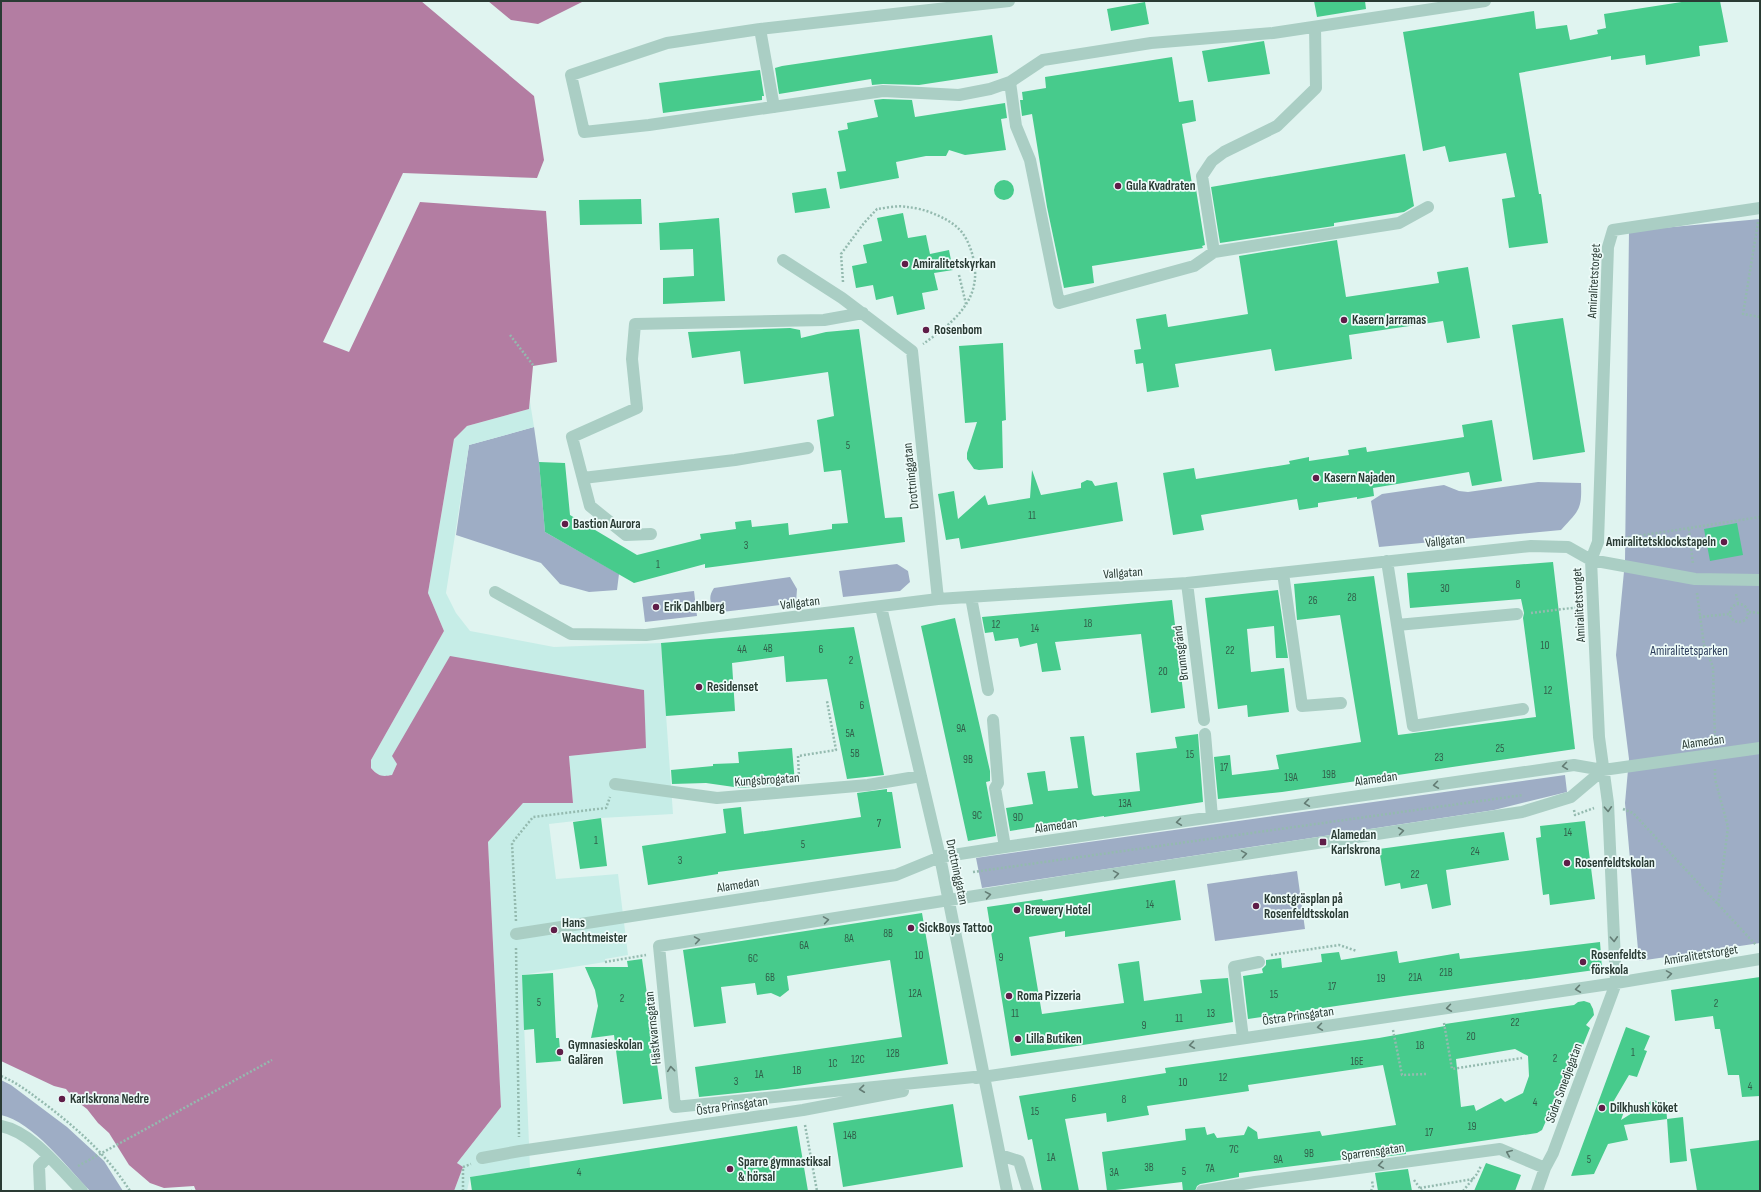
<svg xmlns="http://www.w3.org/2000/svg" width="1761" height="1192" viewBox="0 0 1761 1192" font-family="'Sofia Sans Condensed',sans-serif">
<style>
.green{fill:#9eadc5}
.plaza{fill:#c6ede7}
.water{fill:#b37da2}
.building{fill:#47cb8c;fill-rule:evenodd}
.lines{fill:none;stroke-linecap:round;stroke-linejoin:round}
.path{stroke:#94baaf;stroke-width:2.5;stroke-dasharray:2 2;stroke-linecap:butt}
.minor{stroke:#aacec4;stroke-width:12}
.oneway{stroke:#647d75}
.poi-dot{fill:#5f1d48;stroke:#edfbf9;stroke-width:1.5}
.labels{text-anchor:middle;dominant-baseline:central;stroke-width:3.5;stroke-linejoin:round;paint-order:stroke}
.number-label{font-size:11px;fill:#315f4a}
.poi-label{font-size:13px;font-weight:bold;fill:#2a3b34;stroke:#edfbf9;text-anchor:start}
.street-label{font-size:13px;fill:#2a3b34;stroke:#edfbf9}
.park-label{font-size:13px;fill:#2c3d5b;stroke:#edfbf9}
</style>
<rect width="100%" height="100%" fill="#e0f4f0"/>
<path class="green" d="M1760,219V943L1639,961L1625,803L1629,759L1616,655L1625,561L1629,231Z
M534,427L539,462L545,532L619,574L617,590L589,592L560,584L541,563L456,535L469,445Z
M1538,482L1581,483C1582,510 1579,510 1561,530L1379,547L1371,501L1382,494L1444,485L1459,491L1468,492Z
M897,564L908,571L910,582L900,591L843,597L839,571Z
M790,577L797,589L796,603L722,612C710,607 707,598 714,588Z
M694,591L697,616L645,622L642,597Z
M1565,775L1567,792L1494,810L982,888L976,858Z
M1297,871L1305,929L1215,941L1207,884Z
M1,1080L11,1085L67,1127L104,1161L123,1191H90C67,1167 33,1122 1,1115Z"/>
<path class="plaza" d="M530,402L534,427L469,445L446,593L456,613L470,631L554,647L661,643L673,814L601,818L549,824L556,879L618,874L628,955L605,959V962L522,975L530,1168L470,1177L467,1191H454L463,1168L457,1163L501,1107L488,842L523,803H573L569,756L646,748L397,764L392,775L383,777L377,774L371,768V760L444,631L428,593L454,439L467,426L529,409Z"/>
<path class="water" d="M1,1H421L534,96L544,160L537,178L403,173L323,342L349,352L420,202L546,211L557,362L533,366L529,409L467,426L454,439L428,593L444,631L371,760V768C378,776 382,777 392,775L397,764L392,756L450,656L644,690L646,748L569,756L573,803H523L488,842L501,1107L457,1163L463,1167L454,1191H196L194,1186L164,1188L150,1183L129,1165L109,1133L98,1123L87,1109L74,1099L66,1089L54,1086L1,1061Z
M488,1H584L538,24L511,20Z"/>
<path class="building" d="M1314,1H1365L1366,9L1317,17Z
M1688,1H1720L1728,42L1699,46L1700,56L1646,65L1645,55L1611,60V56L1519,73L1539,194H1541L1548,243L1509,248L1502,199L1515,197L1506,153L1449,162L1445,146L1423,151L1403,32L1534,11L1536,29L1567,25L1570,40L1598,34L1597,30L1606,28L1604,14Z
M1145,2L1149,24L1111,31L1107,9Z
M992,35L998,73L919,85L883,84L872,85L871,79L779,94L775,68L782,66Z
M1264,41L1270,74L1208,82L1202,51Z
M1172,57L1179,102L1193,100L1196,121L1182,124L1193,190L1196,189L1205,245L1202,246L1203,248L1092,266L1094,283L1064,288L1047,207L1032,114L1022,116L1020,100H1023L1022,92L1046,88L1045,77Z
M760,70L764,96H762V100L663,113L659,83Z
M883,99L912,100L915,117L1005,103L1007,118L1001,119L1006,150L965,155L949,150L946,156H926L896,162L899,178L840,189L837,172L846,171L838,131L848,129L847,123L878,117L874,100Z
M1405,154L1414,206L1404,212L1334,223V226L1220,243L1211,187Z
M994 190a10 10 0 1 1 20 0a10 10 0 1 1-20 0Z
M826,188L830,208L795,213L792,193Z
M641,199L642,224L580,225L579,200Z
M903,213L908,238L926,235L930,254L949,250L953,270L934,273L938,290L922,293L925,309L897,315L893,296L876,300L873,285L856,288L852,266L867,263L863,245L882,241L877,218Z
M719,218L725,301L663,304V278L694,276L693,249L660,250L659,223Z
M1337,240L1346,297L1439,283L1437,272L1468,267L1480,338L1447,343L1443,321L1349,335L1352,359L1275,371L1271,349L1175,364L1179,387L1147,392L1143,363L1136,364L1134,350L1141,349L1136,319L1166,314L1168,327L1248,314L1239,256Z
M1563,318L1585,452L1533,460L1512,325Z
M790,328L800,330L801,338L826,332L859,329L885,518L902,517L905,542L705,568V564L634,583L545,532L539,462L565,463L570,515L637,555L701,539L700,534L736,529L735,522L751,520L752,527L788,523L789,535L832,529V524L848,523L841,470L824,472L817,420L834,416L828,372L744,384L740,351L692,358L688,332Z
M1003,343L1006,420L1002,421L1003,468L979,470L974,469L967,459V453L977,422L965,423L959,346Z
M1492,420L1502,481L1472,486L1469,472L1373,488L1374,496L1357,499V497L1318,503V507L1299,510L1297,499L1201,515L1204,530L1173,535L1163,473L1194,468L1196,479L1290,464L1289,461L1309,457V461L1349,455L1348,450L1366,447L1367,452L1464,437L1462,425Z
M1032,470L1041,495L1081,488V483L1087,480L1092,481L1095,486L1117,482L1123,521L961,549L959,538L946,540L938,494L954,491L958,519L985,495L988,505L1030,498Z
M1737,523L1743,555L1710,561L1704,529Z
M1553,562L1575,749L1282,792L1218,799L1214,757L1230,755L1232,775L1279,769L1276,755L1361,742L1340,615L1297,620L1294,584L1374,576L1398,735L1414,733L1536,717L1523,618L1524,613L1521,599L1410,608L1407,573Z
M1278,590L1288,658H1276L1274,626L1247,629L1251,672L1284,668L1289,712L1248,717L1247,705L1218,709L1205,598Z
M1172,600L1185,708L1151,713L1141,634L1055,642L1061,670L1042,672L1037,643L1020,647L1018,638L995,641L993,632L985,633L982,617Z
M955,618L990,771V781L986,782L996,836L968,841L921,626Z
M854,627L884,775L847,779L827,679L786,682L784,656L732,663L735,711L666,716L661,643Z
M1198,734L1203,802L1104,817V816L1010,831L1006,808L1033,804L1027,773L1045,771L1048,791L1078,788L1070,737L1084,736L1092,794L1094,796L1140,791L1136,753L1177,748L1175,737Z
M792,748L795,783L741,788L706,783L672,784L671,770L713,766V764L739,763L738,752Z
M887,789V792H892L901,848L718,872V874L648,885L642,846L726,833L723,809L741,807L744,834L861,817L857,793Z
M601,818L607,866L580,869L573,822Z
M1585,821L1595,899L1550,905L1549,894L1543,895L1536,838L1541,837L1540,826Z
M1504,832L1509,860L1446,870L1451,905L1432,909L1427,884L1401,889L1400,883L1385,886L1379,849Z
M1175,880L1181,920L1065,937V931L1029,937L1042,1014L1124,1003L1118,964L1139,961L1144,1001L1202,993L1200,980L1228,978L1233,1022L1011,1056L987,907L1042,899L1043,901Z
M922,913L948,1064L777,1089L699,1097L695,1067L902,1037L890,960L787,976L789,990L780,997L771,993L757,995L755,983L721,987L726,1023L694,1027L683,950Z
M1600,942L1602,969L1404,996L1248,1019L1243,976L1263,973L1262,969L1266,965V960L1281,958L1282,968L1322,962L1321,954L1339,952L1341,960L1397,951L1399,963L1459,953L1460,959Z
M642,959L662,1099L623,1104L614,1035L591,1038L598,1006L595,990L585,967H628L627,961Z
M553,973L556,1038H559L561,1061L536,1063L534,1029L524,1030L522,975Z
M1760,977V1096L1742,1097L1739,1075H1728L1720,1029H1715L1713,1016L1675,1021L1671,990Z
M1584,1001L1590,1003L1593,1009L1594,1015L1586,1025L1590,1028L1583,1045L1578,1048L1542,1130L1537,1133L1406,1152V1154L1373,1158V1156L1239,1173V1177L1200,1184L1197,1186L1195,1191H1183L1182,1182L1107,1191L1102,1152L1186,1140L1185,1129L1205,1127L1207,1135L1214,1133L1217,1138L1244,1135L1248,1126L1257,1132L1258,1139L1320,1131L1322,1136L1396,1125L1383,1065L1248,1085L1249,1091L1147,1106L1149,1115L1107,1122L1106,1113L1065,1119L1079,1191H1042L1032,1139L1028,1140L1019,1096L1166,1073L1165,1068L1379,1038L1445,1026V1024L1574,1005L1578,1002ZM1515,1049L1528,1056L1529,1076L1523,1093L1505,1102L1501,1098L1476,1111L1474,1105L1461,1107L1456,1059Z
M1626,1027L1650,1036L1644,1050L1647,1051L1637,1077L1629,1075L1612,1104L1626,1106L1621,1120L1653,1100L1666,1104L1667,1119L1624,1125L1628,1140L1608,1144L1594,1174L1571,1176Z
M953,1104L963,1167L843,1187L833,1123Z
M1683,1117L1687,1161L1670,1163L1667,1119Z
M797,1126L808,1191H472L470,1177Z
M1760,1140V1191H1697L1690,1149Z
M1486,1163L1521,1175L1515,1191H1474Z
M1408,1169L1412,1191H1378L1375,1173Z"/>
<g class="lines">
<path class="path" d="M1758,222L1743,314L1760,317
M959,275L966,304
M843,282L841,254L864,223L877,209C886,208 898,205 907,207C923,208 946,217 958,228C971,240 978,268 974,285C969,311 943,330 923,344
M510,335L533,365
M1760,458V462
M1689,529L1693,564
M1612,540L1760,517
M1697,593L1704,645L1713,667L1715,740
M1736,594L1738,603
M1730 613a9 9 0 1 1 18 0a9 9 0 1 1-18 0Z
M1749,612L1760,613
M1531,613L1580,607
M1699,617L1729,614
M1715,769V779L1728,827L1718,905
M799,778L798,756L836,750L827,701
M1623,809L1633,813L1756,945
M1574,810L1575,815L1594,808
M973,872L1523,795
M516,921L512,843L533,817L606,808L610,797
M516,948L519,1137
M1271,955L1339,945L1357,951
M605,962L646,955
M1444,1023L1452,1069L1522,1058
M1393,1030L1402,1075L1426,1074
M1,1076C18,1083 30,1093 45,1104C79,1130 107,1155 130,1191
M805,1125L817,1191
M78,1166L272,1060
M1414,1180L1422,1191
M1420,1188L1473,1179
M191,1191H192
M463,1191V1167L471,1164
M1371,1191L1373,1186L1372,1181
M1463,1191L1477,1174L1481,1166"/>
<path class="minor" d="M1009,1L760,29L667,43L571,75L584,132L649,125L883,91L959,95L990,89L1010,82L1043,60L1151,43L1273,33L1485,1
M1315,27L1316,88L1277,126L1224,152L1212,161L1202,176L1214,252L1399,223L1428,207
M760,29L774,107
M1010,82L1016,126L1030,160L1059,303L1194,266L1214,252
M783,260L842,298L912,351L938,599
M583,478L735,460L808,448
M651,534L626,535L590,506L572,437L637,408L632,359L635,324L824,320L863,313
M1387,561L1413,726L1523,709
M1283,573L1302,706L1341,703
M1187,583L1204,720
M495,592L571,634L646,635L938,599L1187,583L1531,546L1568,547L1591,560L1695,579L1760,580
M971,597L988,690
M881,607L940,857L1007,1191
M1397,625L1517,614
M993,720L998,783L995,788L1005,847
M1205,734L1212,817
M615,784L717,798L868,785L921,776
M516,934L896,875L940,857L1005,847L1574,765L1603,770L1760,748
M1243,1038L1234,967L1259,962
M984,1076L675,1107L659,946L1094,877L1522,812L1571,797L1603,770
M976,1078L1616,983L1760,959
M1,1126C32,1132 60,1169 82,1191
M1000,1155L1019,1161L1028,1191
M482,1158L520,1151L803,1110L903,1091
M40,1191L39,1166L48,1157
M1202,1191L1255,1182L1500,1149L1545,1168
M1537,1191L1545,1168L1553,1153L1616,983L1608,803L1599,737L1591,560L1598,542L1608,247L1613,230L1760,208"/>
</g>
<defs><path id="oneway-chevron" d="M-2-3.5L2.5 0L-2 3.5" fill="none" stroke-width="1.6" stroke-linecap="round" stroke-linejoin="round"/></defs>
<g class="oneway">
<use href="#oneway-chevron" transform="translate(1565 766) rotate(172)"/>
<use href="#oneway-chevron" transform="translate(1436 785) rotate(172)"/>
<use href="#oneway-chevron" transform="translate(1307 803) rotate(172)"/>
<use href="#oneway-chevron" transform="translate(1608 809) rotate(87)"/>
<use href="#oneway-chevron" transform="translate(1179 822) rotate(172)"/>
<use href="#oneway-chevron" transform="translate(1401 831) rotate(-8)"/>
<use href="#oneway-chevron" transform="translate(1244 854) rotate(-9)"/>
<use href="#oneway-chevron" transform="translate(1116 874) rotate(-9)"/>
<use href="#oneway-chevron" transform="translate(988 895) rotate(-10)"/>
<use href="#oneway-chevron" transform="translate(826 920) rotate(-9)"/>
<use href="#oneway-chevron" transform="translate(1614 939) rotate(87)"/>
<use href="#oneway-chevron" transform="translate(697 940) rotate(-9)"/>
<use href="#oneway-chevron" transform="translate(1669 974) rotate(-9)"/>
<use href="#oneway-chevron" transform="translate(1578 989) rotate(172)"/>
<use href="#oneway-chevron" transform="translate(1449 1008) rotate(172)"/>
<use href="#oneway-chevron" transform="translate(1320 1027) rotate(172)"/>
<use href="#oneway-chevron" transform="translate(1192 1045) rotate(172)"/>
<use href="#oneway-chevron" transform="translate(671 1069) rotate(-96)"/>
<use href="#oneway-chevron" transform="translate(862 1089) rotate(174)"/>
<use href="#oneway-chevron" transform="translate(1509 1153) rotate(-157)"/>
<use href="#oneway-chevron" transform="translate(1381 1165) rotate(172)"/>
</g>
<g class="poi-dot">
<circle cx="1118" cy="186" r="4"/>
<circle cx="905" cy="264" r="4"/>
<circle cx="1344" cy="320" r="4"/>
<circle cx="926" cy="330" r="4"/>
<circle cx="1316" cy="478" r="4"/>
<circle cx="565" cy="524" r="4"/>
<circle cx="1724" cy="542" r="4"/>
<circle cx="656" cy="607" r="4"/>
<circle cx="699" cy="687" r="4"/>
<rect x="1319" y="838" width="8" height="8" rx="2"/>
<circle cx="1567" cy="863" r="4"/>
<circle cx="1256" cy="906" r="4"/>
<circle cx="1017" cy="910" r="4"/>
<circle cx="911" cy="928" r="4"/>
<circle cx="554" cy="930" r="4"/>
<circle cx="1583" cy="962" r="4"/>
<circle cx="1009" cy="996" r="4"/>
<circle cx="1018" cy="1039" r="4"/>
<circle cx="560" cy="1052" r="4"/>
<circle cx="62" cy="1099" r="4"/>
<circle cx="1602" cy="1108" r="4"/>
<circle cx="730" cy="1169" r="4"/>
</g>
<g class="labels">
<g class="number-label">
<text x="848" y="445">5</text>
<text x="1032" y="515">11</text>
<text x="746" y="545">3</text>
<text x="658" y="564">1</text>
<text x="1518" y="584">8</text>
<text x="1445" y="588">30</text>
<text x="1352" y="597">28</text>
<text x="1313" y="600">26</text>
<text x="1088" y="623">18</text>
<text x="996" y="624">12</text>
<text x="1035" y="628">14</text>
<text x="1545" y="645">10</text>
<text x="768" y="648">4B</text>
<text x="742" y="649">4A</text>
<text x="821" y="649">6</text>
<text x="1230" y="650">22</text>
<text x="851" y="660">2</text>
<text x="1163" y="671">20</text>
<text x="1548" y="690">12</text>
<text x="862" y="705">6</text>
<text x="961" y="728">9A</text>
<text x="850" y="733">5A</text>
<text x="1500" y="748">25</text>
<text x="855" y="753">5B</text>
<text x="1190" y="754">15</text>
<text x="1439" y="757">23</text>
<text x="968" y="759">9B</text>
<text x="1224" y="767">17</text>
<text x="1329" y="774">19B</text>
<text x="1291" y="777">19A</text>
<text x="1125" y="803">13A</text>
<text x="977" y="815">9C</text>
<text x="1018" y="817">9D</text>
<text x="879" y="823">7</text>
<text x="1568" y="832">14</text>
<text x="596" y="840">1</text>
<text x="803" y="844">5</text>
<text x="1475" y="851">24</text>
<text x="680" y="860">3</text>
<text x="1415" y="874">22</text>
<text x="1150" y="904">14</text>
<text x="888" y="933">8B</text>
<text x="849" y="938">8A</text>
<text x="804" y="945">6A</text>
<text x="919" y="955">10</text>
<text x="1001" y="957">9</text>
<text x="753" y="958">6C</text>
<text x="1446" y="972">21B</text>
<text x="770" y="977">6B</text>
<text x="1415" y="977">21A</text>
<text x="1381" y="978">19</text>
<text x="1332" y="986">17</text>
<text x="915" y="993">12A</text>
<text x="1274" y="994">15</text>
<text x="622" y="998">2</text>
<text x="539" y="1002">5</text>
<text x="1716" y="1003">2</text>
<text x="1015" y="1013">11</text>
<text x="1211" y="1013">13</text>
<text x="1179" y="1018">11</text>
<text x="1515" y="1022">22</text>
<text x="1144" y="1025">9</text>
<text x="1471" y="1036">20</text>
<text x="1420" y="1045">18</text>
<text x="1633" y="1052">1</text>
<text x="893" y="1053">12B</text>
<text x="1555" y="1058">2</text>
<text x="858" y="1059">12C</text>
<text x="1357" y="1061">16E</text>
<text x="833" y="1063">1C</text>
<text x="797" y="1070">1B</text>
<text x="759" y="1074">1A</text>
<text x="1223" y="1077">12</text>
<text x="736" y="1081">3</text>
<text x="1183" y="1082">10</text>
<text x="1750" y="1086">4</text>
<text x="1074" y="1098">6</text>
<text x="1124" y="1099">8</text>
<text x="1535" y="1102">4</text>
<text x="1035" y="1111">15</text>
<text x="1472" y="1126">19</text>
<text x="1429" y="1132">17</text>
<text x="850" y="1135">14B</text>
<text x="1234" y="1149">7C</text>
<text x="1309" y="1153">9B</text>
<text x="1051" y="1157">1A</text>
<text x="1278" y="1159">9A</text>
<text x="1589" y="1159">5</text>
<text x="1149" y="1167">3B</text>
<text x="1210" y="1168">7A</text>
<text x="1184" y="1171">5</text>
<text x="579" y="1172">4</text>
<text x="1114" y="1172">3A</text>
</g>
<g class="poi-label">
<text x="1126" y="186">Gula Kvadraten</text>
<text x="913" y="264">Amiralitetskyrkan</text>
<text x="1352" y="320">Kasern Jarramas</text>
<text x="934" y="330">Rosenbom</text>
<text x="1324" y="478">Kasern Najaden</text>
<text x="573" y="524">Bastion Aurora</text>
<text x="1716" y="542" text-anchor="end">Amiralitetsklockstapeln</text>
<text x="664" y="607">Erik Dahlberg</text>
<text x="707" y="687">Residenset</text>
<text x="1331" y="835">Alamedan<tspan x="1331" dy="15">Karlskrona</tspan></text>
<text x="1575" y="863">Rosenfeldtskolan</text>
<text x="1264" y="899">Konstgräsplan på<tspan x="1264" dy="15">Rosenfeldtsskolan</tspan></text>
<text x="1025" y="910">Brewery Hotel</text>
<text x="562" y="923">Hans<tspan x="562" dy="15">Wachtmeister</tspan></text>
<text x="919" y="928">SickBoys Tattoo</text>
<text x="1591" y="955">Rosenfeldts<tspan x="1591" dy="15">förskola</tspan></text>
<text x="1017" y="996">Roma Pizzeria</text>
<text x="1026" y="1039">Lilla Butiken</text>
<text x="568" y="1045">Gymnasieskolan<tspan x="568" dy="15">Galären</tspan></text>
<text x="70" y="1099">Karlskrona Nedre</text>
<text x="1610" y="1108">Dilkhush köket</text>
<text x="738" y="1162">Sparre gymnastiksal<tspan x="738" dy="15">&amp; hörsal</tspan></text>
</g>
<g class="street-label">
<text transform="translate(1594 281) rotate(-87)">Amiralitetstorget</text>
<text transform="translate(911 476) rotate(-96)">Drottninggatan</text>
<text transform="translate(1445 541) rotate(-6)">Vallgatan</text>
<text transform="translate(1123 573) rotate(-4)">Vallgatan</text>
<text transform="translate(800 603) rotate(-7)">Vallgatan</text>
<text transform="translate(1579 605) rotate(-93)">Amiralitetstorget</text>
<text transform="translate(1181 653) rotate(-97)">Brunnsgränd</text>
<text transform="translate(1703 742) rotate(-8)">Alamedan</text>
<text transform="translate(1376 779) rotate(-8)">Alamedan</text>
<text transform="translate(767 780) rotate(-4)">Kungsbrogatan</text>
<text transform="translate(1056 826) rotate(-8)">Alamedan</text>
<text transform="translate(957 872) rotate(78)">Drottninggatan</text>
<text transform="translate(738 885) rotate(-9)">Alamedan</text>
<text transform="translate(1701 955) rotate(-9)">Amiralitetstorget</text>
<text transform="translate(1298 1016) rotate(-8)">Östra Prinsgatan</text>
<text transform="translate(653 1028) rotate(-96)">Hästkvarnsgatan</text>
<text transform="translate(1564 1083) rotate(-70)">Södra Smedjegatan</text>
<text transform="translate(732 1106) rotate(-8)">Östra Prinsgatan</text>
<text transform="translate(1373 1152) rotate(-8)">Sparrensgatan</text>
</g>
<g class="park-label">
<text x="1689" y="651">Amiralitetsparken</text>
</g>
</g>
<rect width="1761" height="1192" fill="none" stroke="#2a3b34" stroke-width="4"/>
</svg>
